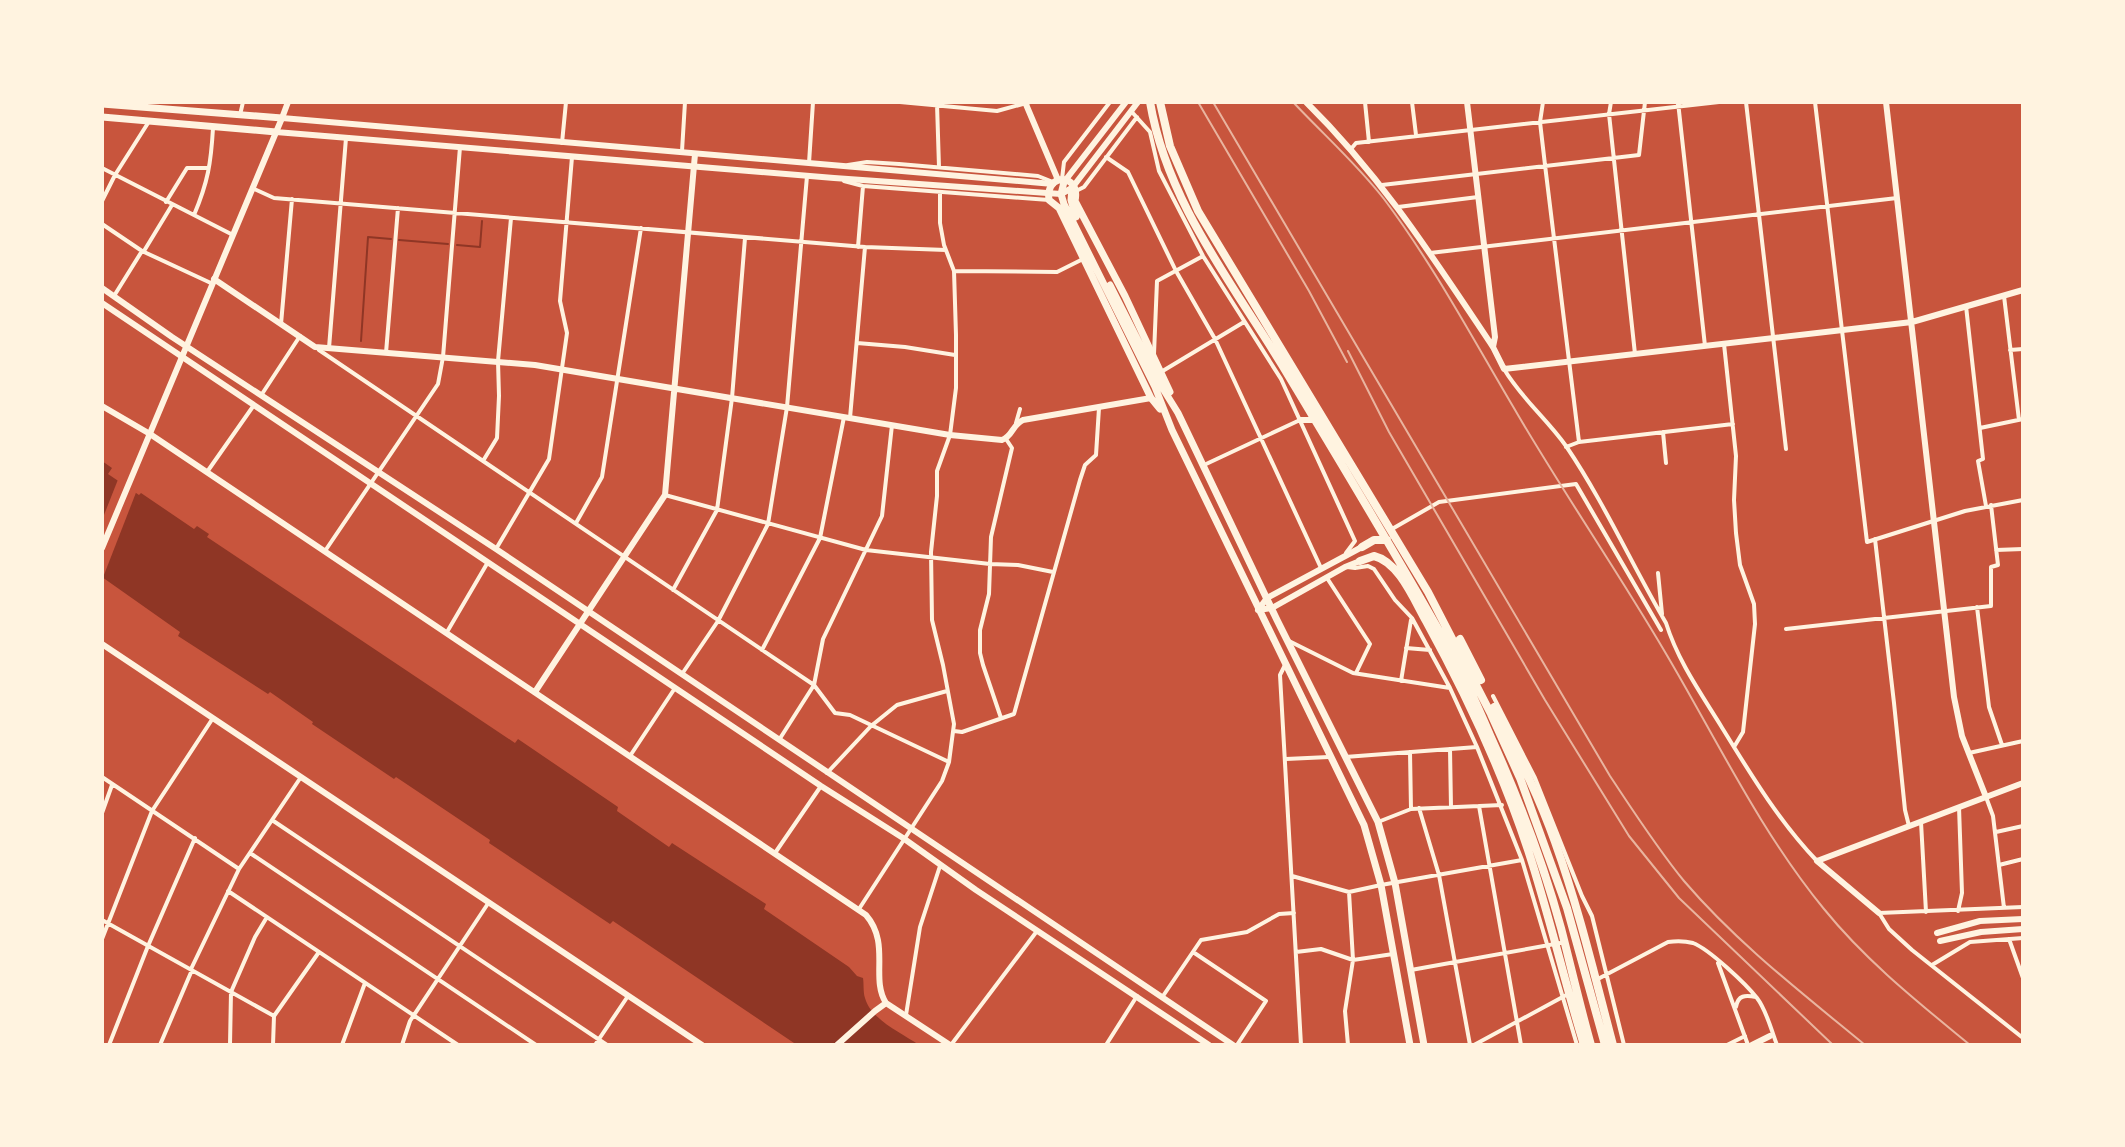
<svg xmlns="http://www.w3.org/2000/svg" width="2125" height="1147" viewBox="0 0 2125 1147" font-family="'Nunito Sans',sans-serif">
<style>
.water{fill:#8f3625}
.pier{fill:#c8553d}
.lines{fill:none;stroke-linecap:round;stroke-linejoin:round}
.stream{stroke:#8f3625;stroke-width:2}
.minor{stroke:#fff3e0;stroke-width:4}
.tertiary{stroke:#fff3e0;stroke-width:6}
.secondary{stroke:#fff3e0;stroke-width:6}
.primary{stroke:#fff3e0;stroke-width:7}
.motorway{stroke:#fff3e0;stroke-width:8}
.rail{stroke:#e9b49f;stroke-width:2}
</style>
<rect width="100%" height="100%" fill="#c8553d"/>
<path class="water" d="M102,461L112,468L108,474L139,495L141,493L194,529L197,526L209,534L207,537L515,743L518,739L618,807L617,811L669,847L672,843L766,904L764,909L849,967L857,976L863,978C864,984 863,992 865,998C871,1020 902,1033 919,1045H797L613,921L610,924L489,843L490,840L396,777L394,779L312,724L313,722L270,692L268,694L178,636L180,632L102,577Z"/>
<path class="pier" d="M119,477L137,490L102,580V520Z"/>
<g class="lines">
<path class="stream" d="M399,240L448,244
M457,245L480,247L482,221
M361,341L368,237L391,239"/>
<path class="minor" d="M900,102L997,111L1030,102
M1365,102L1369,142
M1412,102L1416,135
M1543,102L1540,122L1545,165L1579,442
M1611,102L1609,114L1635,354
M1678,102L1705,346
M1746,102L1786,449
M1815,102L1867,542L1965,511L2023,500
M937,104L939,167
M1131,111L1150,132L1159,171L1203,256L1281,379L1355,541L1346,553
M240,115L243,102
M562,143L566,102
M1351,149L1356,143L1719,102
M682,151L685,102
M1106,157L1128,172L1176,271L1215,339L1321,568
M809,163L813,102
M848,165L867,162L899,164L1038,176L1053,182
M102,168L233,235
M1062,179L1064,162L1110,102
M844,181L863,186L1049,200
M1382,185L1639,155L1645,102
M252,188L274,198L865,247L946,250
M1076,191L1084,187L1137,117
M102,201L115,175L148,123
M166,202L187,168H208
M1398,207L1478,197
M194,215C208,182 211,163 213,128
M102,224L142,251L213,284
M858,247L863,186
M144,251L172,205
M1430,253L1897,198
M954,271L1057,272L1083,259
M114,296L142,251
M2004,296L2019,420
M1966,306L1983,459L1978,461L1986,506
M281,324L292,199
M857,343L905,347L955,355
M1724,344L1736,456L1734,500L1736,533L1740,565L1754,604L1755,624L1743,732L1734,747
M329,348L346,138
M319,350L814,685L835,713L850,715L949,762
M2010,350L2023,349
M386,353L398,208
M1154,354L1157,281L1203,256
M1504,369C1521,398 1547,419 1566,446C1604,502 1632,565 1666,623C1678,661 1700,692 1721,726C1750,773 1778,820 1817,861
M1161,372L1244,322
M262,394L300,336
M850,418L865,247
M1016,423L1020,409
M1980,428L2023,419
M1663,432L1666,463
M1566,447L1579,442L1733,424
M483,461L497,438L499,396L498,361L511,218
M1204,465L1300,420
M207,472L254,405
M665,495L866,550L990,564L1018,565L1053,572
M576,523L602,477L641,228
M1392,529L1439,502L1576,484L1661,630
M1875,539L1894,703L1905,810L1909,826
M496,549L549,459L567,333L560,301L572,157
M1996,550L2023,549
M325,551L438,384L443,357L460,147
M1347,567L1355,568L1368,566L1374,569L1395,600L1412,618L1450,688L1477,747L1522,860L1577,1045
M1658,573L1662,614
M1327,578L1370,644L1356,673
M673,590L717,510L732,398L745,238
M1977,607L1989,707L2002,745
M1786,629L1991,606V567L1998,565L1991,505
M447,632L488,562
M1289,641L1353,673L1450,688
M1406,648L1430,650
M762,650L820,538L844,417
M1285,665L1280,675L1301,1045
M682,674L718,621L768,524L787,407L807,176
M1401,681L1411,620
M1493,696L1535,778L1582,896L1592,916L1624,1045
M1001,718L983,665L980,653V630L989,594L991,537L1012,448L1006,439
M954,731L962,732L1014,714L1080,480L1085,465L1096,455L1099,408
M779,740L814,685L823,639L882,516L892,425
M1450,749L1451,807
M1410,752L1411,809
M1969,753L2023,741
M630,756L675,688
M1345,757L1477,747
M1286,759L1329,757
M827,773L871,726L897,705L947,691
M102,777L239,869
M1986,797L1993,816L2004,908
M1479,806L1521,1045
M1419,808L1439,875L1470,1045
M102,813L112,785
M272,820L607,1045
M1378,822L1411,809L1502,805
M1921,822L1926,912
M1996,832L2023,826
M250,853L536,1045
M775,853L821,786
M1999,865L2023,859
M1292,876L1349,892L1381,885L1522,860
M228,891L458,1045
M2023,907L1879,913L1889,929L1912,950L2023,1038
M859,909L942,781L949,762L954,724L943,665L932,620L931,552L937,496V471L950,435L956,388V335L954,271L944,245L940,223V192
M1958,911L1962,893L1959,807
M102,920L274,1016
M102,939L152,811L213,718
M2009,939L2023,978
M1193,952L1266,1001L1237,1045
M1296,952L1321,949L1353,960L1393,954
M1718,963L1748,1045
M1932,965L1970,942L2023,938
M191,969L239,869L301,777
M1411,970L1566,942
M1596,980L1668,942C1676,941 1685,941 1693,943C1709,949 1746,984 1757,998C1767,1011 1771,1030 1777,1045
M1163,996L1201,940L1247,932L1279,914L1294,913
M1736,1007C1738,995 1745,995 1756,997
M906,1015L920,927L940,866
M109,1045L148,946L195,838
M160,1045L192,970
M230,1045L231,992L255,937L267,917
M273,1045L274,1016L319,952
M342,1045L365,983
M402,1045L410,1021L489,902
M595,1045L628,996
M951,1045L1037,931
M1106,1045L1137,996
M1348,1045L1345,1011L1353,960L1349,892
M1474,1045L1570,993
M1727,1045L1745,1036"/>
<path class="tertiary" d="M1025,102L1058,180
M1306,102C1382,177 1434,259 1493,347L1504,369L1912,322L2023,290
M1467,102L1495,337L1493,347
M1886,102L1954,697L1962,736L1986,797
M282,118L288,102
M214,279L315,347L535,365L950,435L1002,440C1013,436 1012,425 1023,420L1151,398
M102,288L172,337L496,549L1233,1045
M102,303L821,786L903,838L976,890L1209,1045
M102,406L150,434L866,915C891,944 870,978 886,1003L950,1045
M1300,420H1316
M1258,610L1267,598L1362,547
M1258,610L1272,608L1345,567L1360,561
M102,644L702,1045
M535,692L665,495L695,154
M1817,861L2023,783
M1817,861L1879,913
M1937,933L1980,921L2023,919
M1940,941L1981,932L2023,929
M837,1045L875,1011L886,1003
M1752,1045L1770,1036"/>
<path class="secondary" d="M276,132L834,178L1061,194L1072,188L1138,102
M1064,182L1126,102
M102,548L282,118L1053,184"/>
<path class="primary" d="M102,104L282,118
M102,117L276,132
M1064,182L1061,194L1064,204L1155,387L1172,430L1364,825L1381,885L1410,1045
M1072,188L1071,200L1076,217
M1110,285L1160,384L1178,413L1277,620L1378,822L1395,883L1424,1045
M1160,409L1151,398L1059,208L1049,200C1045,172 1081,173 1075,201L1125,296L1170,392"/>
<path class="motorway" d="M1150,102C1167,202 1231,281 1282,365C1339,460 1397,555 1451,652C1466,679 1478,707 1490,735C1518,797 1543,862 1561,928C1571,967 1580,1006 1591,1045
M1160,102L1170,146L1198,211L1428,592L1491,714L1520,778L1567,908L1605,1045
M1362,547L1374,540H1387
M1360,561L1374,556C1399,562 1414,600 1426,621C1466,694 1502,771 1528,850C1549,914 1564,980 1584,1045
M1460,639L1481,680
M1494,707C1516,751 1539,796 1555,842C1579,909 1595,977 1613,1045"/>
<path class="rail" d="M1198,102L1309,291L1347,362
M1213,102L1610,776C1634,812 1657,848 1684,881C1737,943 1802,993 1865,1045
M1293,102C1323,134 1357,164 1384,199C1435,267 1475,343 1518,415C1565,495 1618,572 1665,652C1716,738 1760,831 1824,909C1866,961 1919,1003 1970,1045
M1348,351L1389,432L1545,700L1629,836L1679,898L1833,1045"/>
</g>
<rect width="2125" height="1147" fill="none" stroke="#fff3e0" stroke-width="208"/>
</svg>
